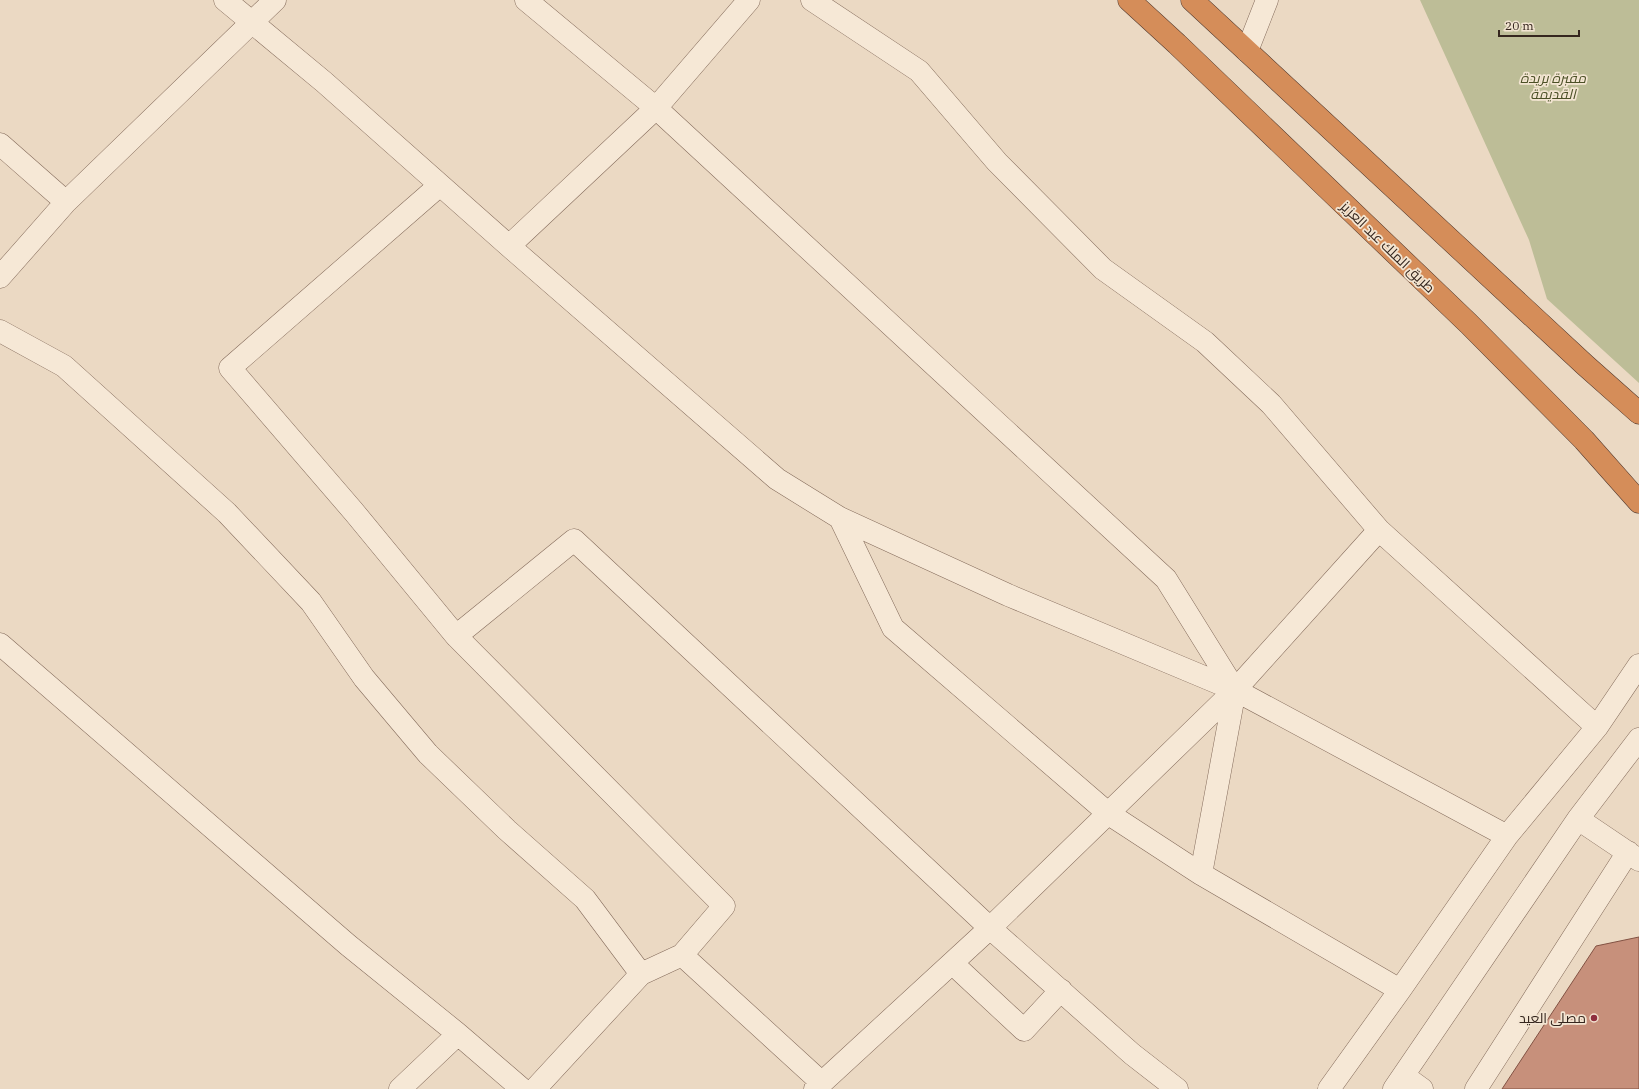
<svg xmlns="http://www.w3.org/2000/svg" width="1639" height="1089" viewBox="0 0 1639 1089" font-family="'IBM Plex Serif',Cairo,serif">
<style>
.cemetery{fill:#bdbd97}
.building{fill:#c7907b;stroke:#825243}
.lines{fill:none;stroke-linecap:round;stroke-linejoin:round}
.minor-casing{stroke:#846b5b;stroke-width:23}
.highway-casing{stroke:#523a2f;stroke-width:23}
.minor{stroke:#f6e8d6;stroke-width:22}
.highway{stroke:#d58d59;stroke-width:22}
.poi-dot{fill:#8f2f3e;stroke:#f3e5d2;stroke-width:1.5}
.labels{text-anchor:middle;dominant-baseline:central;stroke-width:3.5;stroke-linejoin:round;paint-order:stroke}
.park-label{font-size:14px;font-style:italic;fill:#4b5026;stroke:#f3e5d2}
.street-label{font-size:14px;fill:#35261e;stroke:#f3e5d2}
.poi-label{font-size:14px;fill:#35261e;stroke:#f3e5d2;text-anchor:end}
</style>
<rect width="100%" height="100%" fill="#ebd9c3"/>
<path class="cemetery" d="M1420,0H1639V383L1547,299L1529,240Z"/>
<path class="building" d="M1639,937V1089H1502L1596,946Z"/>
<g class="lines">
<defs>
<path id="minor" d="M225,0L324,82L509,246L777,479L840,518L1008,595L1235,690L1507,836
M526,0L656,108L1166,579L1235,690L1201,874
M812,0L919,71L997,162L1103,269L1205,342L1271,404L1379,530L1597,727
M1247,51L1267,0
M0,144L66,202
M440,185L230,368L354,512L456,636L724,906L682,955L641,974L535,1089
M509,246L656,108L749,0
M0,277L66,202L275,0
M0,331L64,366L227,513L311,602L364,678L428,754L507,830L585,899L641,974
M840,518L893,628L1109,814L1201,874L1400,990
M456,636L574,540L990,928L1132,1054L1177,1089
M0,644L348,945L458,1034L522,1089
M1578,819L1639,860
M682,955L821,1082
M952,963L1024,1030L1061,990
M1404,1076L1422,1089
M400,1089L458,1034
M815,1089L990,928L1235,690L1379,530
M1329,1089L1400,990L1507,836L1597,727L1639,665
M1394,1089L1578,819L1639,739
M1476,1089L1628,852"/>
<path id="highway" d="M1129,0L1177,44L1469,324L1584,440L1639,502
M1192,0L1585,365L1639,413"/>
</defs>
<use href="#minor" class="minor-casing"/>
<use href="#highway" class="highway-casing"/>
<use href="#minor" class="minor"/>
<use href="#highway" class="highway"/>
</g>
<circle class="poi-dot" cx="1594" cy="1018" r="4"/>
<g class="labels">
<g class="park-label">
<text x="1553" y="78">مقبرة بريدة<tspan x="1553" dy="16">القديمة</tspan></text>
</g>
<g class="street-label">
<text transform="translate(1388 247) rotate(44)">طريق الملك عبد العزيز</text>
</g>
<g class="poi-label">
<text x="1586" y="1018">مصلى العيد</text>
</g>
</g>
<path d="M1499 30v6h80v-6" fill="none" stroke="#35261e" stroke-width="2"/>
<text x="1505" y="30" font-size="12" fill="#35261e" stroke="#f3e5d2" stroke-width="3" paint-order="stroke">20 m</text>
</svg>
